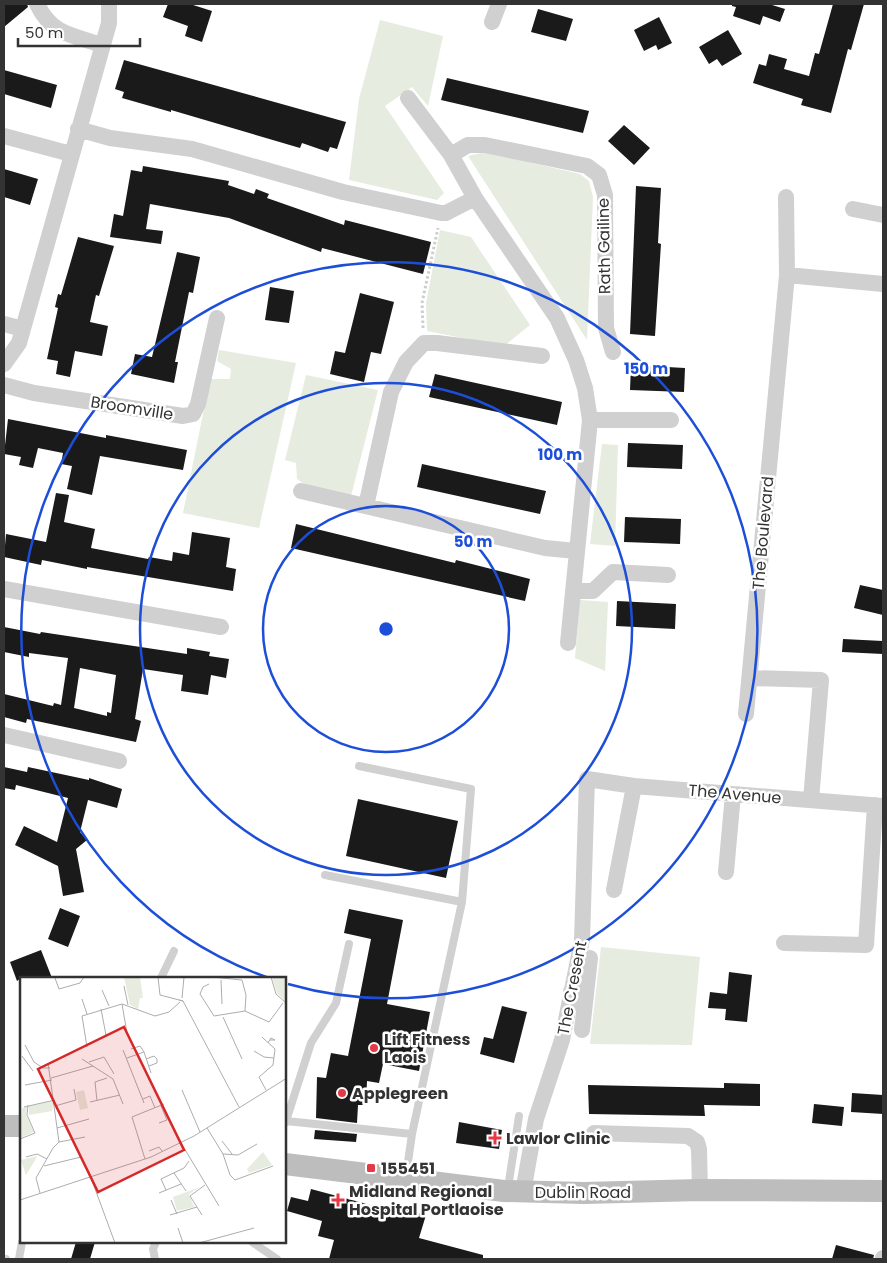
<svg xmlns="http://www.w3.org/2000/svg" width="887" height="1263" viewBox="0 0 887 1263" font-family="Poppins,sans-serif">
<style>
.green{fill:#e6ecdf}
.building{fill:#1a1a1a;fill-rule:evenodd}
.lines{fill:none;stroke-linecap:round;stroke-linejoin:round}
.path{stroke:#cdcdcd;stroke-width:3;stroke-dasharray:2.5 2.5;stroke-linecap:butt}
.lane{stroke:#d0d0d0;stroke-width:8}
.street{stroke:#d0d0d0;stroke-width:16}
.secondary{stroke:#bdbdbd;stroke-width:22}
.ring{fill:none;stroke:#1d4ed8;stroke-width:2.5}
.poi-dot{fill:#e63946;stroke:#fff;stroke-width:2}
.labels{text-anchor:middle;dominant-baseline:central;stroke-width:5;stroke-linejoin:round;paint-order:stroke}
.street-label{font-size:16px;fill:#333;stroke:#fff}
.poi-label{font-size:16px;font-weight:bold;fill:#333;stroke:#fff;text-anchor:start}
.inset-road{fill:none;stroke:#adadad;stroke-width:1}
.view{fill:#d62828;fill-opacity:0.15;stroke:#d62828;stroke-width:2.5}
.inset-edge{fill:none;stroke:#333;stroke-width:2.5}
.centre{fill:#1d4ed8;stroke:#fff;stroke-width:2.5}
.ring-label{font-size:15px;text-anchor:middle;font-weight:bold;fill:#1d4ed8;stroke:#fff;stroke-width:5;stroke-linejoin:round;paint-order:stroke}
</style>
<rect width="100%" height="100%" fill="#fff"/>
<path class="green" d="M380,20L443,36L428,106L412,87L385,106L444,193L437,200L349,180L359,99Z
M486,152L580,174L589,181L593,197L587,340L468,156Z
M440,230L471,237L530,325L504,346L427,331L426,303Z
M219,350L296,363L259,528L183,513L210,379H230L231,369L217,361Z
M306,375L378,390L351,496L306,485L297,479L296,463L285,460Z
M602,444L618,445L615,546L590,544Z
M580,600L608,602L605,671L575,658Z
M601,947L700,957L692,1045L590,1044Z"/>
<path class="building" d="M4,4H27L28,7L4,27Z
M168,4H190L212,11L202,42L185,36L188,26L163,17Z
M732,4H769L785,9L780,22L763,16L760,25L733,16L736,7L732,6Z
M833,4H864L851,50L848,49L831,113L801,105L803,99L753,83L759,64L766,66L769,54L787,59L784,69L809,76L815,53L819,54Z
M538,9L573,19L566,41L531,32Z
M659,17L672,43L658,50L656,45L644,51L634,30Z
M728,30L742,54L722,66L717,59L709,64L699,47Z
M124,60L346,122L337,149L330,147L328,152L302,143L300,148L171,110V112L122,98L124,92L115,89Z
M4,70L57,85L51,108L4,94Z
M447,78L589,111L583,133L441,100Z
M624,125L650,148L634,165L608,141Z
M143,166L229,181L228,185L254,194L256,189L269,194L267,198L344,225L345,220L431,242L423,274L322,248L321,252L229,218L150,204L146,229L163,231L161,244L110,237L114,214L123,216L131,170L142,172Z
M4,169L38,179L30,205L4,197Z
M636,186L661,188L658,243L661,244L655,336L630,334Z
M78,237L114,246L99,296L96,295L90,322L108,326L102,356L75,351L70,377L56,374L58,361L47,359L58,308L55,307L58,294L61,295Z
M177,252L200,257L193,293L189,292L175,362H178L174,383L131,374L135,354L152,357Z
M270,287L294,291L289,323L265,320Z
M360,293L394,302L381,354L371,352L364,382L330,374L335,351L345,353Z
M631,365L685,368L684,392L630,390Z
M435,374L562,402L557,425L429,397Z
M8,419L106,438V435L187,450L183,470L100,456L92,495L67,489L72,466L61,464L63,453L38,448L33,468L19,465L21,457L4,454Z
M628,443L683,445L682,469L627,467Z
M422,464L546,491L540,514L417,487Z
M56,493L69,495L64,522L95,529L91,548L148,559L149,557L172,561L173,552L189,555L192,532L230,538L226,567L236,569L233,591L87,567V569L42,560L41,565L4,557L6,534L46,542Z
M625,517L681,519L680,544L624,542Z
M296,524L455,563L456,560L530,579L525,601L291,548Z
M860,585L883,590V615L854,608Z
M617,601L676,604L675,629L616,626Z
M4,627L40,634L41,632L187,654V648L210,652L209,656L229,659L226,678L211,675L208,695L181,691L183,675L143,669L135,719L141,721L136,742L27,719L26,723L4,717V694L53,706L54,703L61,705L68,658L29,653V657L4,652ZM80,668L116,675L111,713L107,712V716L74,708Z
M843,639L883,641V654L842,652Z
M4,767L27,772L28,767L89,780V778L122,789L117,808L88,800L80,832L87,840L76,849L84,892L63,896L58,866L15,845L24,826L57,842L68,798L16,785L15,790L4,788Z
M358,799L458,821L446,878L346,856Z
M60,908L80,916L68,947L48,939Z
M349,909L403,920L387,1004L430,1012L419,1071L383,1064L379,1083L367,1081L366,1105H358L357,1123L316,1118L317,1077L326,1078L331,1053L348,1056L371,939L344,933Z
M41,950L52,978H21L17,981L10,962Z
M729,972L752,975L747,1022L725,1020L726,1009L708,1008L710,992L727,994Z
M502,1006L527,1012L514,1063L480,1054L484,1037L493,1039Z
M724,1083L760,1084V1106L704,1105L705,1116L589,1114L588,1085L724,1088Z
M852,1093L883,1095V1114L851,1112Z
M814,1104L844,1107L842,1126L812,1123Z
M459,1122L502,1130L499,1149L456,1143Z
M315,1130L357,1134L356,1142L314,1139Z
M311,1189L404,1214L406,1209L426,1215L419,1238L483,1255V1259H329L334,1240L318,1236L322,1221L287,1211L291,1197L308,1201Z
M76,1242H95L90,1259H71Z
M836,1245L874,1255L873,1259H832Z"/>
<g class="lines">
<path class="path" d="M423,328L422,303L438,228"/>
<path class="lane" d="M359,766L471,789L462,902L412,1134
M325,875L462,902
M161,978L174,951
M286,1121L311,1043L336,1003L349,944
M285,1123L286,1121L412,1134L406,1176
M508,1188L519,1116
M252,1242L277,1259
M4,1259H6
M19,1259L22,1242
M155,1259L153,1249L156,1242"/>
<path class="street" d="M37,4C52,35 72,35 102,45
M492,22L499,4
M408,98L451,155L475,198L557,318L576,360L585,388L590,420L568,643
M78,129L110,138L192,149L343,192L441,213H446L475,198
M4,136L71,154
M451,155L468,145H485L587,166L599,175L605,195L606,328L613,352
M853,209L883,215
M787,275L883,284
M4,324L23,329
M4,364L19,343L109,23V4
M4,385L34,393L183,416L193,414L198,404L217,318
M590,420H671
M301,491L545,548L576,551
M366,506L391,392L406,362L424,343H437L542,356
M4,589L221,627
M573,591H593L613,572L668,575
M750,678L821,680L811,800
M746,714L787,275L786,197
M4,735L119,761
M726,872L733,794
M614,890L634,786
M784,943L866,945L875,805
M571,991L586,994L590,958
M582,1030L586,994
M594,1133L688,1136L697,1142L699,1149L700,1190
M523,1192L536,1119L562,1040L582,940L587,779L634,786L883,806
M883,1259V1258"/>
<path class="secondary" d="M4,1126H21
M285,1164L504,1191L584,1193L700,1190L883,1191"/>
</g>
<g class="ring">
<circle cx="386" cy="629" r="123"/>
<circle cx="386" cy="629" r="246"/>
<path d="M269 978A368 368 0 1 1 288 984"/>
</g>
<g class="poi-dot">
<circle cx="374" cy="1048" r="5"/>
<circle cx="342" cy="1093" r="5"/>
<path d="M492.5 1130.5h5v5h5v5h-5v5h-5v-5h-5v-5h5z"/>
<rect x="366" y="1163" width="10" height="10" rx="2.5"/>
<path d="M335.5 1192.5h5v5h5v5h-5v5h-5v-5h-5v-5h5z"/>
</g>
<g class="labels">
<g class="street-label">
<text transform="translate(604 246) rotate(-91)">Rath Gailine</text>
<text transform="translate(132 408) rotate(9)">Broomville</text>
<text transform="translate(763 533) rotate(-85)">The Boulevard</text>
<text transform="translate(735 794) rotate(5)">The Avenue</text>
<text transform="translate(572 988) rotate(-79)">The Cresent</text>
<text x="583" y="1192">Dublin Road</text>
</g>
<g class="poi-label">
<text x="384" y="1039">Lift Fitness<tspan x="384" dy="18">Laois</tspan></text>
<text x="352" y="1093">Applegreen</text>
<text x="506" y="1138">Lawlor Clinic</text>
<text x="381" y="1168">155451</text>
<text x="349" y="1191">Midland Regional<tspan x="349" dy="18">Hospital Portlaoise</tspan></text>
</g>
</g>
<g transform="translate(20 977)">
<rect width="266" height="266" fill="#fff"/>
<path d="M104,0H120L123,21H120L118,32L110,28ZM252,0H266V25L257,16ZM64,113L68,131L60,133L56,115ZM34,124L32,134L9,138V129ZM7,130L6,138L14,155L0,161L2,131ZM243,175L252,188L229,196L227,192ZM17,179L14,185L6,198L1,183ZM180,210L169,217L174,230L157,234L153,220Z" fill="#e6ecdf"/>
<path class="inset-road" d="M138,0L140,18L163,24L159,23M192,0L222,3L226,18L225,34M251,0L256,17L267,27M35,1L39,12L60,6L64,0M201,3L202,27M189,7L183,10L180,17L194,39L225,34L249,45L263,26M104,9L108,28M82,13L89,29M162,21L164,0M62,22L67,37M163,24L219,130M102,27L107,56M81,32L86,58M203,40L222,82M242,60L255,72L253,88L239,100L246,113M248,66L249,64L250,63V62L251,61L255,63H250M5,68L14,85L23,91H30M67,70L62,39L102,27L135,39L149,35L160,25M103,73L124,126M234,74L244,80L254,81M124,75L131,96M2,79L13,94M107,81L124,75L120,69L111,72M62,82L93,102L103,127M126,82L134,79L137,82V86L129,89M69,85L84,80L94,97M28,86L39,165M31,101L73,89M5,108L32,103M162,113L180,155M123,122L130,119L135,131M77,124L75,105L87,101M70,125L100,118M35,129L56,123L54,112M4,130L35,123M139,146L147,143L141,129M37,151L69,142M187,151L203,177L210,198L215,203L253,189M0,162L15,156L7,138L8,128M202,164L212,177M161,166L199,229M129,174L139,170L142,174M203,177L218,178L237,167M6,180L17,177L27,182M125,182L112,140L144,127M24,189L61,180M154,196L166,214M71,201L95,266M146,213L141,202L164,191L169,184M20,216L16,201L33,171L39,165L65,160M139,216L161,207M0,223L131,180L174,159L267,101M151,223L157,237M150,238L177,230M182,238L170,219L185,208M158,251L163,266M179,266L234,251"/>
<path class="view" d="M104,50L164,173L78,215L18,92Z"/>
<rect width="266" height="266" class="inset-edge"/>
</g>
<circle cx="386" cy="629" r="8" class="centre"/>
<g class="ring-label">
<text x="646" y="374">150 m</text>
<text x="560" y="460">100 m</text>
<text x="473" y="547">50 m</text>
</g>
<rect width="887" height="1263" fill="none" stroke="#333333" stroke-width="10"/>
<path d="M18 38v8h122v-8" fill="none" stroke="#333333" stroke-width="2.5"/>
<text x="25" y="38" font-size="15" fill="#333333" stroke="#ffffff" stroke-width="4" paint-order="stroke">50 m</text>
</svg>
